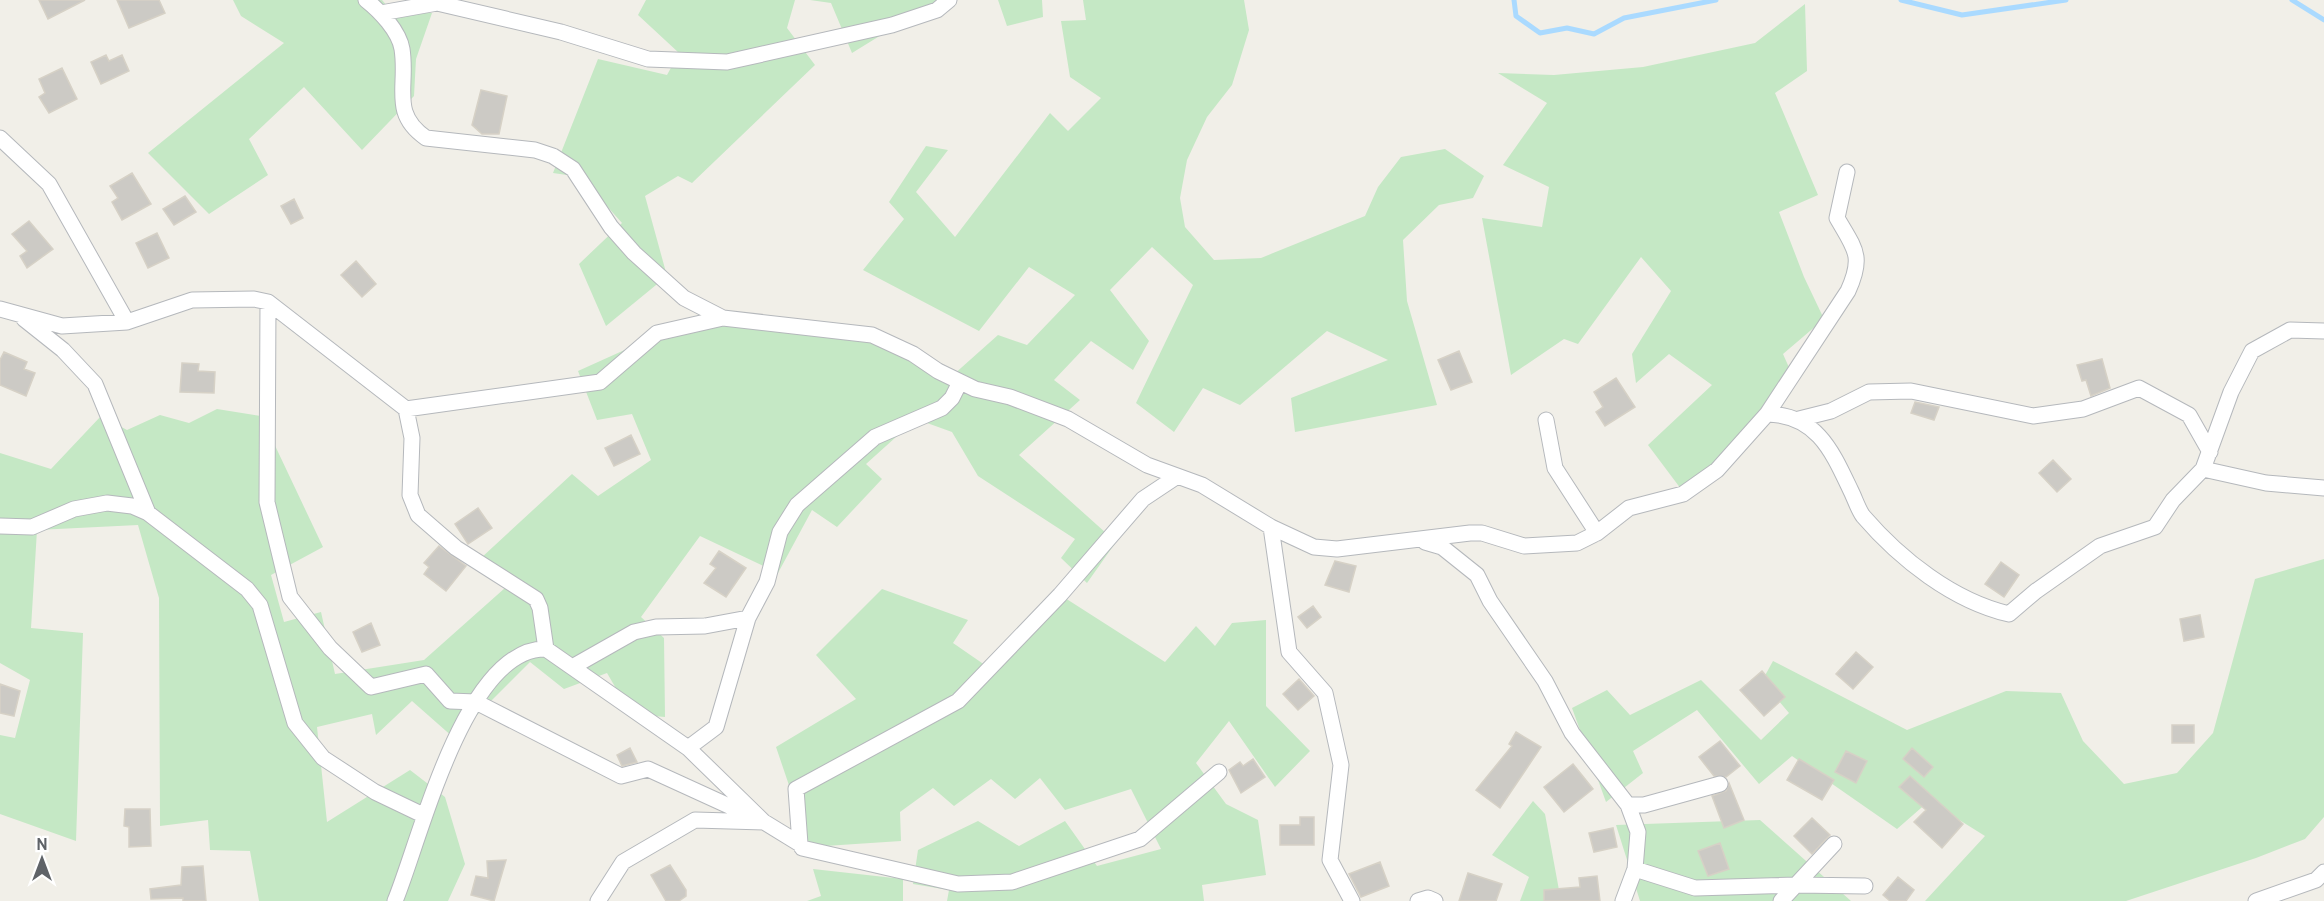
<svg xmlns="http://www.w3.org/2000/svg" width="2324" height="901" viewBox="0 0 2324 901" font-family="Overpass,sans-serif">
<style>
.green{fill:#c5e8c5}
.lines{fill:none;stroke-linecap:round;stroke-linejoin:round}
.stream{stroke:#aadaff;stroke-width:5}
.building{fill:#cccac5;stroke:#d6d1c6;stroke-width:1.5}
.minor-casing{stroke:#b5b8bc;stroke-width:17}
.minor{stroke:#fff;stroke-width:15}
</style>
<rect width="100%" height="100%" fill="#f1efe8"/>
<path class="green" d="M233,0H382L389,8L432,13L416,59L414,96L362,150L304,87L249,139L268,175L209,214L148,153L284,43L241,16Z
M646,0H795L787,28L815,65L692,183L678,176L645,196L667,276L606,326L579,264L622,223L581,177L553,173L598,59L667,75L679,53L638,15Z
M810,0H938L852,53L831,3Z
M998,0H1042L1043,17L1007,26Z
M1083,0H1244L1249,30L1232,85L1207,117L1187,160L1180,198L1185,227L1214,260L1261,258L1365,216L1378,187L1401,157L1445,149L1484,176L1473,198L1439,205L1403,240L1407,301L1437,405L1295,432L1291,398L1388,360L1327,331L1240,405L1203,388L1174,432L1136,403L1193,285L1152,247L1110,290L1149,341L1133,370L1091,341L1054,380L1080,400L1019,455L1116,542L1087,583L1061,558L1075,539L978,476L952,432L916,419L866,464L882,479L837,527L812,510L778,573L700,536L641,617L664,638L665,717L631,714L607,673L564,689L530,662L454,738L412,701L376,735L372,714L317,727L327,822L410,770L445,797L465,864L448,901H259L250,851L210,850L208,820L160,826L159,598L138,525L37,530L31,628L83,633L76,841L0,814V735L15,738L30,680L0,663V453L51,469L101,416L127,430L160,415L189,423L217,409L261,416L323,547L271,575L284,622L321,612L335,674L424,660L514,580L481,558L572,474L598,496L651,460L632,414L597,420L578,371L691,320L868,327L952,376L998,335L1027,345L1075,295L1029,267L979,331L863,270L904,219L889,202L926,146L948,150L916,192L955,237L1050,113L1068,131L1101,98L1070,77L1061,21L1086,20Z
M1805,4L1807,71L1775,93L1818,195L1779,212L1804,277L1824,319L1783,354L1795,381L1687,497L1648,445L1712,385L1669,354L1636,383L1632,354L1671,291L1641,257L1578,344L1564,339L1511,375L1482,218L1542,227L1549,187L1503,165L1547,103L1498,73L1554,75L1643,67L1755,43Z
M2324,559V817L2305,839L2256,858L2126,901H1925L1985,836L1929,801L1897,829L1792,756L1759,784L1697,710L1633,751L1643,773L1606,802L1572,708L1607,690L1630,715L1701,680L1761,740L1789,713L1762,681L1773,661L1907,730L2006,691L2061,693L2083,741L2124,784L2177,773L2213,733L2255,579Z
M882,589L968,620L953,643L995,672L1065,598L1165,662L1196,626L1215,646L1232,623L1266,620V706L1310,751L1275,787L1229,721L1196,763L1226,804L1258,820L1266,875L1202,885L1204,901H947L949,890L913,884L918,850L978,821L1019,846L1065,821L1097,866L1161,849L1131,789L1065,810L1040,778L1015,799L991,779L954,806L933,788L900,812L901,841L810,847L776,747L856,699L816,655Z
M1533,801L1545,814L1561,901H1520L1529,877L1492,855Z
M1760,820L1851,901H1640L1616,825Z
M813,869L903,879V901H807L821,896Z"/>
<g class="lines">
<path class="stream" d="M1514,0L1516,16L1540,33L1567,28L1594,34L1624,18L1716,0
M1901,0L1962,15L2066,0
M2292,0L2324,20"/>
</g>
<path class="building" d="M39,0H85L48,19Z
M117,0H159L165,13L129,28Z
M106,55L109,61L122,55L129,71L101,84L91,62Z
M62,68L77,99L49,113L39,97L45,93L39,79Z
M481,90L507,96L499,134H482L472,125Z
M132,173L151,204L122,220L112,202L118,198L110,186Z
M185,196L196,212L174,225L163,209Z
M294,199L303,218L291,224L281,206Z
M29,221L53,249L27,268L20,256L27,251L12,234Z
M157,233L169,258L148,268L136,243Z
M356,261L376,284L362,297L341,275Z
M1459,351L1472,382L1451,390L1438,360Z
M4,352L27,362L24,369L35,373L26,396L0,385V360Z
M2102,359L2110,388L2091,396L2086,380L2082,381L2077,365Z
M182,363L199,364L198,371L215,372L214,393L180,392Z
M1616,378L1635,407L1605,426L1596,412L1603,407L1594,392Z
M1915,402L1939,407L1934,420L1911,413Z
M631,435L640,454L614,466L605,448Z
M2053,460L2071,479L2057,492L2039,473Z
M478,508L492,528L468,544L455,524Z
M439,546L466,566L446,591L424,574L429,567L424,563Z
M719,551L746,568L726,597L704,583L716,568L710,564Z
M1335,561L1356,566L1349,592L1325,585Z
M2001,562L2019,575L2004,597L1985,584Z
M1313,606L1321,617L1307,628L1298,617Z
M2200,615L2204,637L2184,641L2180,619Z
M371,623L380,645L362,652L353,632Z
M1856,652L1873,667L1853,689L1836,674Z
M1762,671L1785,697L1764,716L1740,690Z
M1299,679L1314,696L1298,710L1283,694Z
M0,684L20,691L14,716L0,713Z
M2172,725H2194V743H2172Z
M1516,732L1541,747L1500,808L1476,790L1512,746L1509,744Z
M1720,741L1740,766L1726,777L1714,776L1699,757Z
M630,748L637,762L622,766L617,755Z
M1912,748L1933,767L1924,777L1903,759Z
M1846,751L1867,761L1856,783L1835,772Z
M1253,759L1265,777L1241,793L1229,770L1240,762L1243,766Z
M1799,759L1834,780L1822,800L1787,780Z
M1573,764L1593,789L1564,812L1544,787Z
M1910,776L1963,824L1942,848L1914,822L1926,810L1899,787Z
M1729,783L1744,820L1724,828L1712,796L1726,791Z
M125,809H150L151,846L129,847V827L124,826Z
M1300,817H1314V845H1280V825H1300Z
M1812,818L1830,835L1812,854L1794,836Z
M1613,828L1617,847L1594,852L1589,833Z
M1720,843L1729,869L1708,876L1698,851Z
M506,860L494,901L471,895L476,876L488,878L487,861Z
M1380,862L1389,886L1361,897L1349,874Z
M670,865L686,890V896L679,901H666L651,875Z
M203,866L206,901H183V898L151,899L150,889L181,885L182,867Z
M1468,873L1502,884L1496,901H1459Z
M1597,876L1600,901H1544V890L1580,887L1579,878Z
M1898,877L1914,890L1906,901H1890L1883,895Z"/>
<g class="lines">
<defs>
<path id="minor" d="M366,0C380,11 399,31 402,49C408,87 390,113 426,138L535,150L553,156L573,169L611,227L634,253L684,298L723,318L872,335L913,354L938,371L975,389L1010,397L1068,419L1147,465L1202,485L1271,527L1314,547L1337,549L1470,533H1482L1524,546L1577,543L1597,533L1629,508L1683,494L1717,470L1767,414L1848,291C1864,256 1855,249 1837,218L1847,172
M381,13L437,3L561,32L648,59L727,62L892,25L937,10L949,0
M0,138L49,184L127,322
M268,302L267,502L290,597L330,648L371,687L426,674L450,701L476,702L621,776L648,769L753,817
M0,309L62,326L127,322L192,300L254,299L268,302L406,409L412,438L410,495L418,515L456,548L536,599L540,608L546,649L688,748L764,822
M24,319L63,350L95,384L148,513
M406,409L600,382L657,333L723,318
M1767,414C1817,415 1832,451 1851,491C1855,499 1858,509 1863,516C1900,559 1953,601 2009,614L2036,591L2100,546L2155,527L2173,500L2203,469L2231,392L2252,351L2290,330L2324,331
M1799,419L1831,411L1869,392L1911,391L2033,416L2083,409L2139,388L2189,415L2210,452
M1546,420L1555,468L1597,533
M2203,469L2266,483L2324,488
M0,526L32,527L74,509L107,503L132,506L148,513L247,589L260,605L295,723L323,758L375,792L423,815
M1271,527L1289,652L1325,693L1341,765L1330,860L1352,901
M1425,542L1442,547L1477,575L1490,601L1545,681L1572,733L1628,805L1638,832L1635,869L1623,901
M574,666L634,632L656,627L705,626L748,618
M688,748L716,727L748,618L767,582L780,532L797,505L875,437L942,408L952,398L960,382
M1628,805H1644L1720,784
M800,844L802,848L958,884L1012,882L1140,839L1219,772
M1635,869L1695,888L1797,885L1865,886
M395,901C420,841 465,647 546,649
M598,901L623,862L695,820L764,822L800,844L796,789L958,701L1060,595L1143,499L1176,477
M1418,901L1428,898L1435,901
M1781,901L1834,844
M2256,901L2316,880L2324,872"/>
</defs>
<use href="#minor" class="minor-casing"/>
<use href="#minor" class="minor"/>
</g>
<g transform="translate(42 859)" stroke="#ffffff" stroke-width="4.5" paint-order="stroke">
<path d="M0-4.5L10 22L0 15L-10 22Z" fill="#5f6368"/>
<text y="-9" font-size="16" font-weight="bold" text-anchor="middle" fill="#5f6368">N</text>
</g>
</svg>
